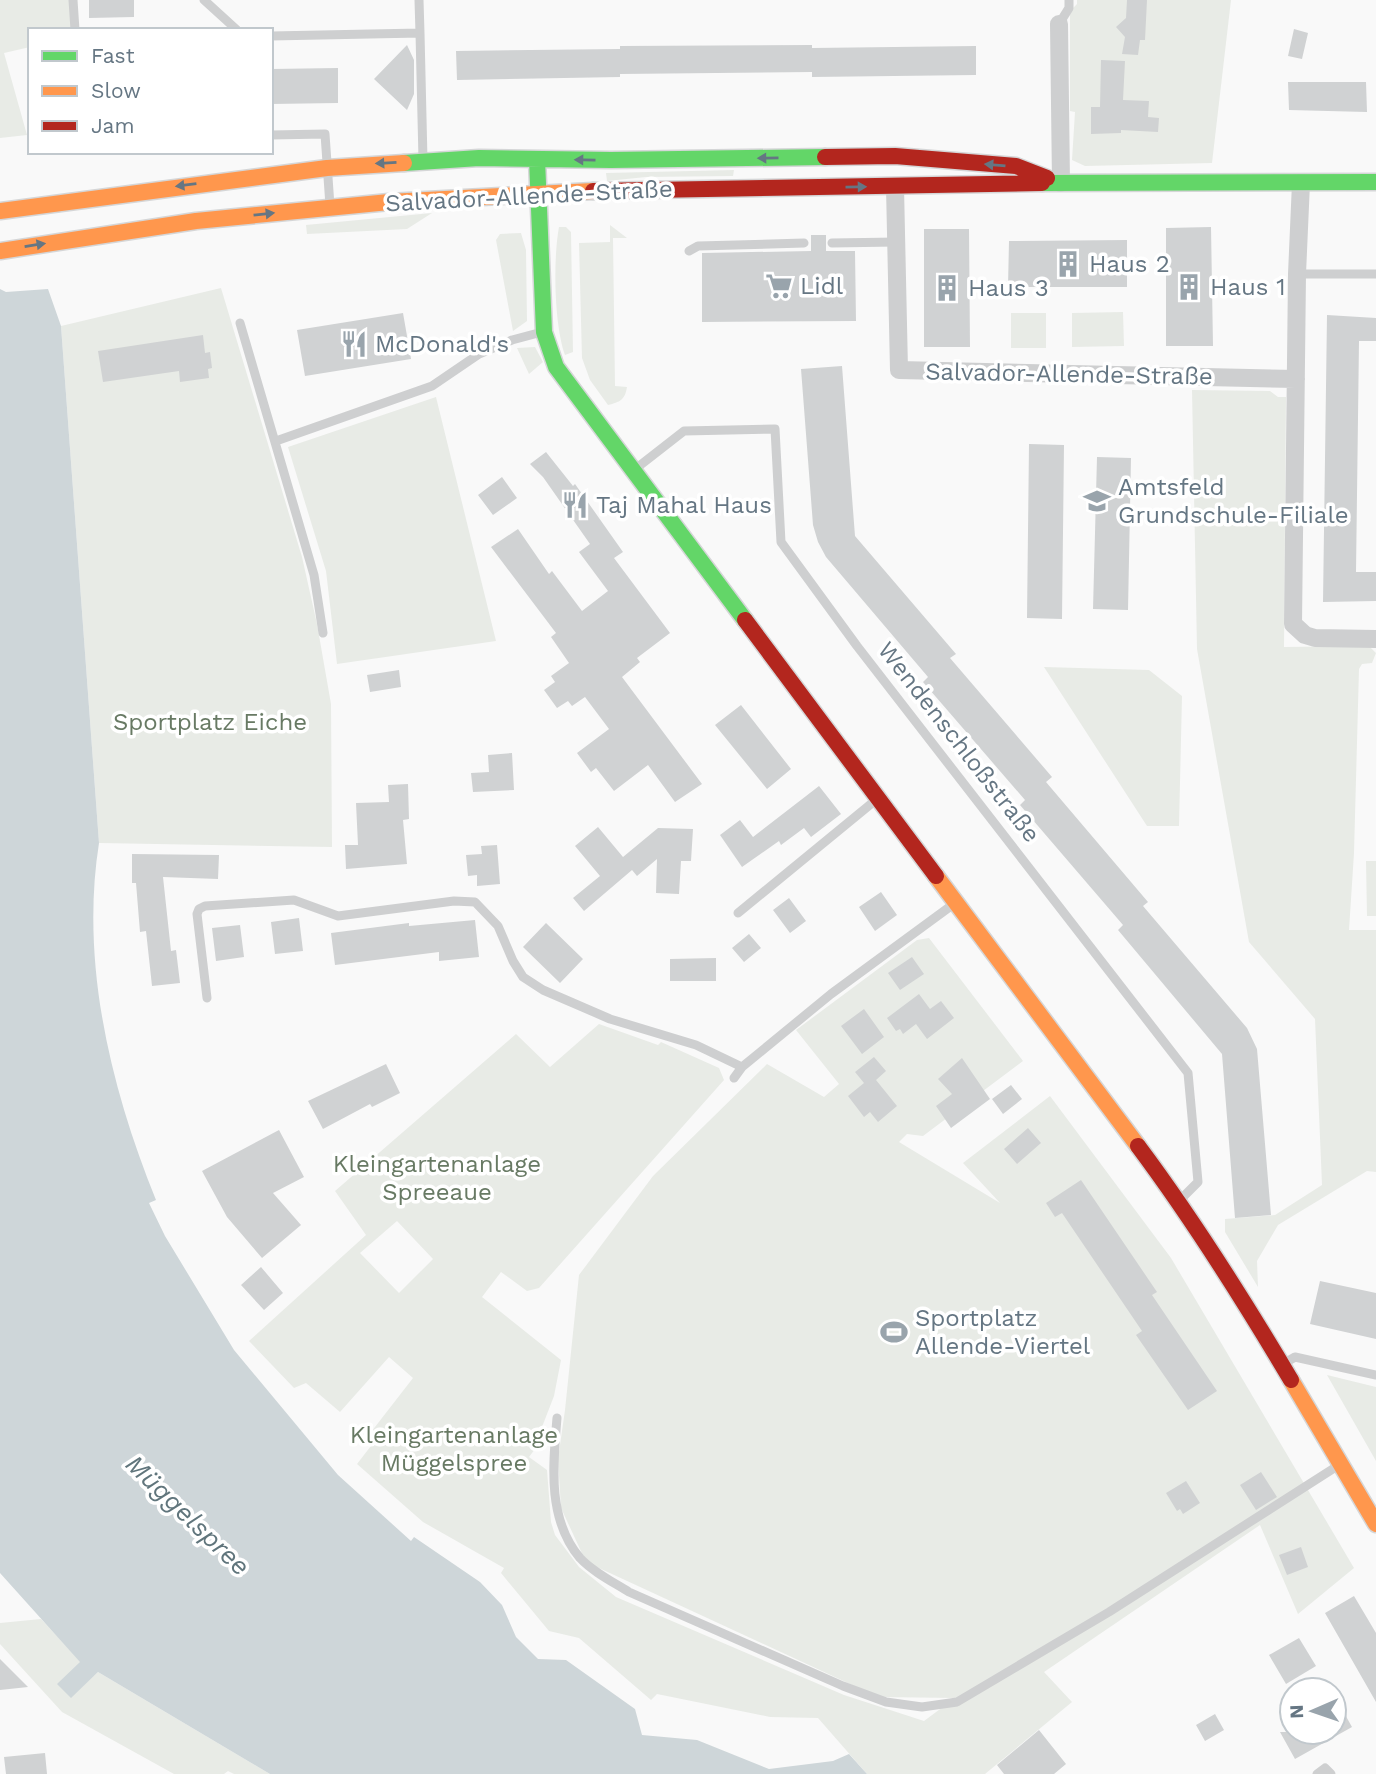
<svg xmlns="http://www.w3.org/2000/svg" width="1376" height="1774" viewBox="0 0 1376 1774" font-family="'Work Sans',sans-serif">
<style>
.green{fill:#e8ebe6;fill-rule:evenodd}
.water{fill:#ced6d9}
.building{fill:#d0d2d3}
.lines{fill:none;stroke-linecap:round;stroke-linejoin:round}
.fast-casing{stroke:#d5d6d7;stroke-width:19}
.slow-casing{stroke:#d5d6d7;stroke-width:19}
.jam-casing{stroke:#d5d6d7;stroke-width:19}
.lane{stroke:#cecfd0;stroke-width:9}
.street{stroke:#cecfd0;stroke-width:18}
.fast{stroke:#63d668;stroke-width:16}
.slow{stroke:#ff974d;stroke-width:16}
.jam{stroke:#b3261e;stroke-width:16}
.oneway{fill:#657683}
.labels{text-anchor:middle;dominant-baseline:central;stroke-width:7;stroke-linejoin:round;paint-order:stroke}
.street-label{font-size:24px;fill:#657683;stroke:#fff}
.poi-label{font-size:24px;fill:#657683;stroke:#fff;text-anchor:start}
.park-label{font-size:24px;fill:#687a64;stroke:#fff}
.water-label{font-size:26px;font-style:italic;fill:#60757c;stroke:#fff}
</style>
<rect width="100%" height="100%" fill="#f9f9f9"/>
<path class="green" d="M0,0H70L75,30H30V47L4,53L27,135L0,138Z
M1077,0H1231L1212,163L1085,166L1072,160L1075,112L1070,111V11L1077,4Z
M734,170L733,176L646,177L607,181L606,173Z
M432,213L407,229L307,234L306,225Z
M610,225L627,238H613L615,386L627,387C625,400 620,402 608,405L590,380L582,358L579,243L610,242Z
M559,227H566L571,232L573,352L565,355C554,324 553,259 559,227Z
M521,233L526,250L527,321L513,331L496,240L500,234Z
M221,288L302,557L317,624L331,704L332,847L99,843L61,326Z
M1123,312L1124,346L1072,347V313Z
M1011,313H1046V348H1011Z
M535,347L543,362L529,374L517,348Z
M1192,390L1270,391L1278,397H1286L1284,647L1365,646L1370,647L1376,653L1372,663L1362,664L1359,669L1354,853L1349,930H1376V1172L1367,1171L1278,1225L1257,1261L1258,1287L1225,1232V1219L1275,1215L1322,1185L1315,1019L1249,942L1197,649Z
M436,397L496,641L337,664L326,571L288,447Z
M1044,667L1149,670L1182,696L1179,826H1147Z
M1366,861H1376V916H1367Z
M929,938L1023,1061L923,1136L907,1134L899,1142L1000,1203L963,1163L1050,1096L1171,1258L1354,1568L1298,1614L1260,1525L1044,1672L1072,1702L985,1774H867L818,1718L770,1717L657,1694L651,1700L579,1638L549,1631L501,1573L504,1568L423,1522L357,1464L374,1442L368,1436L413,1378L389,1357L340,1412L306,1383L294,1388L249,1341L366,1235L335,1191L516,1034L550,1067L599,1024L658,1045L661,1042L719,1068L724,1080L539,1288L527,1291L501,1272L482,1297L561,1360L554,1396L542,1427L547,1433L529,1457L547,1470L551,1522L555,1535L579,1567L616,1597L844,1695L924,1721L955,1698L878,1697L586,1562L561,1508L558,1459L565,1410L579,1275L653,1176L767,1064L824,1097L839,1084L796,1030L917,940ZM397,1221L433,1259L399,1293L360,1253Z
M1327,1375L1376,1387V1461Z
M41,1619L81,1662L71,1697L98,1672L270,1774H234L228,1771L224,1774H174L62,1712L0,1644V1623Z"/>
<path class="water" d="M0,289L6,292L48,289L61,326L99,843C80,963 111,1089 156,1200L149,1203L165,1236L234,1350L338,1475L411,1541L414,1537L480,1582L502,1605L516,1637L538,1659L566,1660L635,1709L642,1735L697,1740L769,1769L833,1761L849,1754L867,1774H270L98,1672L71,1698L57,1684L80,1662L0,1573Z"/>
<path class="building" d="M89,0H134V17L89,18Z
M1127,0H1147L1145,40H1140L1138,55L1122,54L1125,37L1116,27L1126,18Z
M1294,29L1308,33L1302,59L1288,56Z
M407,45L414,60V94L407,110L374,79Z
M812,45V48L976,46V75L812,77V72L620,74V77L457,80L456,51L620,49V46Z
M1101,60L1125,61L1123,100L1149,101L1148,117L1159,118L1158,132L1121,130V133L1091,134V107H1100Z
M338,68V103L271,104V69Z
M1288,82H1366L1367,112L1289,110Z
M1211,227L1213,346H1166V228Z
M924,229H969L970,347H924Z
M811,235H826V251H855L856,321L702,322V253L811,251Z
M1127,240V287H1008L1009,241Z
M403,313L411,359L305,376L297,330Z
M1327,315L1376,318V341H1359L1356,572H1376V601L1323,602Z
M203,335L205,353L210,352L212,368L208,369L209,378L180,382L179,371L103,382L98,351Z
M842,366L855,536L956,654L950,658L1052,777L1046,782L1148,902L1143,906L1247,1028L1257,1049L1271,1215L1235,1218L1222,1054L1118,930L1123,925L1020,805L1025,800L923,682L928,677L826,557L818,542L813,525L801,369Z
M1029,444L1064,445L1062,619L1027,618Z
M546,452L573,486L575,484L623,552L614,558L670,633L637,658L640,662L622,677L702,784L675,802L648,765L614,791L596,768L591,772L577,753L609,729L585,697L572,706L568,701L557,708L544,690L555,682L551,676L569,663L551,637L556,633L491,547L518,529L549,574L552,571L582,611L608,591L579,552L590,544L543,477L530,464Z
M1097,457L1131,458L1128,610L1093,609Z
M502,477L517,498L493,515L478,495Z
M399,670L401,687L370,692L367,675Z
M741,705L791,769L767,789L715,725Z
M512,753L514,790L473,792L471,773L489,772L488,755Z
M408,784L409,819L403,820L407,864L346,869L345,845H358L356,803L389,802L388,785Z
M819,786L841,814L811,837L804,828L781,845L779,841L742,867L720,835L740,820L753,837Z
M598,827L623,857L658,828L693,829L691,861H681L679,894L656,893L657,859L637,876L632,870L584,911L573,898L600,876L575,846Z
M497,845L500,884L477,886V875L468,876L466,855L482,854L481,846Z
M132,854L219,855L218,879L163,877L171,951L176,950L180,983L152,986L146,931L140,932L136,883H132Z
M881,892L897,915L875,931L859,907Z
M789,898L806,921L790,933L773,910Z
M299,918L303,951L275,954L271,922Z
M475,920L479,957L439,961V952L335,965L331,933L409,923V926Z
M546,923L583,959L560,983L523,947Z
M240,925L244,957L216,961L212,928Z
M749,934L761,948L744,962L732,948Z
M912,957L924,974L900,990L888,973Z
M716,958V981H670V959Z
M919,994L930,1009L941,1001L954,1018L927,1039L916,1024L903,1034L900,1029L896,1031L887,1018Z
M864,1009L884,1037L862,1054L841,1026Z
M874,1057L886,1071L876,1080L897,1106L878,1122L870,1112L864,1117L848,1096L864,1083L855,1072Z
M962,1058L990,1099L951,1128L936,1106L952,1094L938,1079Z
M386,1064L400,1093L372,1107L370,1104L323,1129L308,1101Z
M1011,1085L1022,1099L1003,1114L992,1099Z
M1028,1128L1041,1143L1017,1164L1004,1149Z
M279,1130L304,1177L273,1193L301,1225L262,1258L227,1217L202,1171Z
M1081,1180L1157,1292L1152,1295L1217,1391L1188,1410L1136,1335L1142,1331L1062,1213L1055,1217L1046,1203Z
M261,1267L283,1293L264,1310L241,1285Z
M1320,1281L1376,1293V1339L1310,1324Z
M1261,1472L1277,1497L1256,1510L1240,1485Z
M1186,1481L1200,1503L1183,1514L1180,1509L1177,1511L1166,1493Z
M1301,1547L1308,1567L1287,1575L1279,1555Z
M1354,1596L1376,1633V1702L1325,1613Z
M1299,1638L1316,1666L1286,1684L1269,1655Z
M0,1659L28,1687L0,1690Z
M1334,1695L1352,1727L1295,1759L1280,1732H1334Z
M1215,1714L1224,1730L1205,1741L1196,1725Z
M1039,1730L1066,1764L1054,1774H1004L997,1765Z
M45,1753L47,1774H6L4,1757Z"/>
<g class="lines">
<defs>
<path id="fast" d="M537,159L544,332L556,367L745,620
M404,163L479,158L611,160L825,157
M1042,183L1376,182"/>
<path id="slow" d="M0,211L327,168L404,163
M0,251L196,221L389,202L593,191
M936,876L1138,1146
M1291,1380L1376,1524"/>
<path id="jam" d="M825,157L895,156L1016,166L1047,178
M593,191L1042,183
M745,620L936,876
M1138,1146C1194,1221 1243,1299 1291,1380"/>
</defs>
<use href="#fast" class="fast-casing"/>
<use href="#slow" class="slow-casing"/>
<use href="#jam" class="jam-casing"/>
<path class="lane" d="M73,0L75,30
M204,0L237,30
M1059,24L1069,8V0
M420,33L423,160
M271,36L420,33L419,0
M271,135L325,134L330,206
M832,243L896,242
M689,251L698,246L804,243
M1297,274H1376
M240,323L314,575L323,633
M276,441L432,386L479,354L512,340L542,332
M634,470L684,431L775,429L781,542L857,646L1188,1073L1198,1182L1181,1199
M738,913L877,799
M207,998L197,914L199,909L205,906L294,900L338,916L454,901L475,902L498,926L513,961L523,977L543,990L610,1019L696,1045L742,1067
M734,1078L742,1067L831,994L955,903
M1283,1364L1295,1357L1376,1375
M557,1418C553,1465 547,1519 580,1558C593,1572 613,1582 629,1592L843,1686L886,1702L922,1707L957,1702L1109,1612L1339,1465
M1317,1774L1325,1768L1331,1774"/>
<path class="street" d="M1059,24L1061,183
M1301,183L1297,274L1293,624L1305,635L1315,638L1376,639
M895,187L899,370L1296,379"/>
<use href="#fast" class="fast"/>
<use href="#slow" class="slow"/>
<use href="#jam" class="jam"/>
</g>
<defs><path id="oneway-solid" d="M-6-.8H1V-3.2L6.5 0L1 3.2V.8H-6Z" transform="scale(1.75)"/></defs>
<g class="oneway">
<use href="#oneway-solid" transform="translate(768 158) rotate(179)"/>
<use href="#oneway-solid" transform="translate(585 160) rotate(-179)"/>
<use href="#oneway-solid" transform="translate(386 163) rotate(177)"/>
<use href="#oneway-solid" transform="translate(995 165) rotate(-175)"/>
<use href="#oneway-solid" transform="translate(186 185) rotate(173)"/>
<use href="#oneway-solid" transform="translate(856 187) rotate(-1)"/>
<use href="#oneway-solid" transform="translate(264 214) rotate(-6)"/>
<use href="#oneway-solid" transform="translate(35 245) rotate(-9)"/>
</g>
<defs>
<symbol id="building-bare" viewBox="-9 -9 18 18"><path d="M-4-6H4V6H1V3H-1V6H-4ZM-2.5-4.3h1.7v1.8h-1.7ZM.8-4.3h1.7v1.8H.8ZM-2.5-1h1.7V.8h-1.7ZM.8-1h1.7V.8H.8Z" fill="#99a4ac" stroke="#fff" stroke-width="2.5" paint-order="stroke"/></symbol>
<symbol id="supermarket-bare" viewBox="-9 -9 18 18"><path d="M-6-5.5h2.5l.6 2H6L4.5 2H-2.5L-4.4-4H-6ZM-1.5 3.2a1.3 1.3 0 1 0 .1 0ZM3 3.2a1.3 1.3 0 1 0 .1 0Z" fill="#99a4ac" stroke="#fff" stroke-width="2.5" paint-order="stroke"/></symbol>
<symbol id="restaurant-bare" viewBox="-9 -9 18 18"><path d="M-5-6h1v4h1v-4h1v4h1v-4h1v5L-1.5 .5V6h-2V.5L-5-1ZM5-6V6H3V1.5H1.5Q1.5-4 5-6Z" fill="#99a4ac" stroke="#fff" stroke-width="2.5" paint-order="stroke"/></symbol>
<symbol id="school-bare" viewBox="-9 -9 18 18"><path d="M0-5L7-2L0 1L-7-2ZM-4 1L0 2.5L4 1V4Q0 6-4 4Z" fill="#99a4ac" stroke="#fff" stroke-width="2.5" paint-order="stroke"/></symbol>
<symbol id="stadium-bare" viewBox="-9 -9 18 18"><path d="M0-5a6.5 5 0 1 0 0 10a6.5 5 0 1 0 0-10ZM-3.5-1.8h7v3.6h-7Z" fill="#99a4ac" stroke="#fff" stroke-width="2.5" paint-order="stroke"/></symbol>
</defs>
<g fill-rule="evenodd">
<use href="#building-bare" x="1049" y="245" width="38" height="38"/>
<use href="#supermarket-bare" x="760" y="267" width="38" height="38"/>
<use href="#building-bare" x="1170" y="268" width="38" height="38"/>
<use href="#building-bare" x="928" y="269" width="38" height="38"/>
<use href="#restaurant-bare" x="335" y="325" width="38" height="38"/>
<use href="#school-bare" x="1078" y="482" width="38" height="38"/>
<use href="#restaurant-bare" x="556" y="486" width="38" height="38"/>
<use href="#stadium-bare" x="875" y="1313" width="38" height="38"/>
</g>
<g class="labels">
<g class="street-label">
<text transform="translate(529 196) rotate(-3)">Salvador-Allende-Straße</text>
<text transform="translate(1069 374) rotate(1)">Salvador-Allende-Straße</text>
<text transform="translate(959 742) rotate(52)">Wendenschloßstraße</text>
</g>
<g class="poi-label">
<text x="1089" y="264">Haus 2</text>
<text x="800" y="286">Lidl</text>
<text x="1210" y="287">Haus 1</text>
<text x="968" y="288">Haus 3</text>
<text x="375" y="344">McDonald's</text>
<text x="1118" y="487">Amtsfeld<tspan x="1118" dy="28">Grundschule-Filiale</tspan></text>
<text x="596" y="505">Taj Mahal Haus</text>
<text x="915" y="1318">Sportplatz<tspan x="915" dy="28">Allende-Viertel</tspan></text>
</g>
<g class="park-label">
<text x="210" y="722">Sportplatz Eiche</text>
<text x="437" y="1164">Kleingartenanlage<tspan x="437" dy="28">Spreeaue</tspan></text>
<text x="454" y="1435">Kleingartenanlage<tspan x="454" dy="28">Müggelspree</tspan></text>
</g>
<g class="water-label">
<text transform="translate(188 1515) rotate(44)">Müggelspree</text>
</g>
</g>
<rect x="28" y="28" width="245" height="126" fill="#ffffff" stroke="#c1c8cd" stroke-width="2"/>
<rect x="42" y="51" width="35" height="10" fill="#63d668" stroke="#c1c8cd" stroke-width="2"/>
<text x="91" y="63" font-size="21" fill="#657683">Fast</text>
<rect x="42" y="86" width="35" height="10" fill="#ff974d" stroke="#c1c8cd" stroke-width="2"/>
<text x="91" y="98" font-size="21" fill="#657683">Slow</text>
<rect x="42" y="121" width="35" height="10" fill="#b3261e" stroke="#c1c8cd" stroke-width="2"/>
<text x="91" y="133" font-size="21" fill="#657683">Jam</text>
<g transform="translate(1313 1711) rotate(268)"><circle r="33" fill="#ffffff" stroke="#c1c8cd" stroke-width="2"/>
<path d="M0-5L12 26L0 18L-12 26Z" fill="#99a4ac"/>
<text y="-10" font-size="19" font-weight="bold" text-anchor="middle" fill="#657683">N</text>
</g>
</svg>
